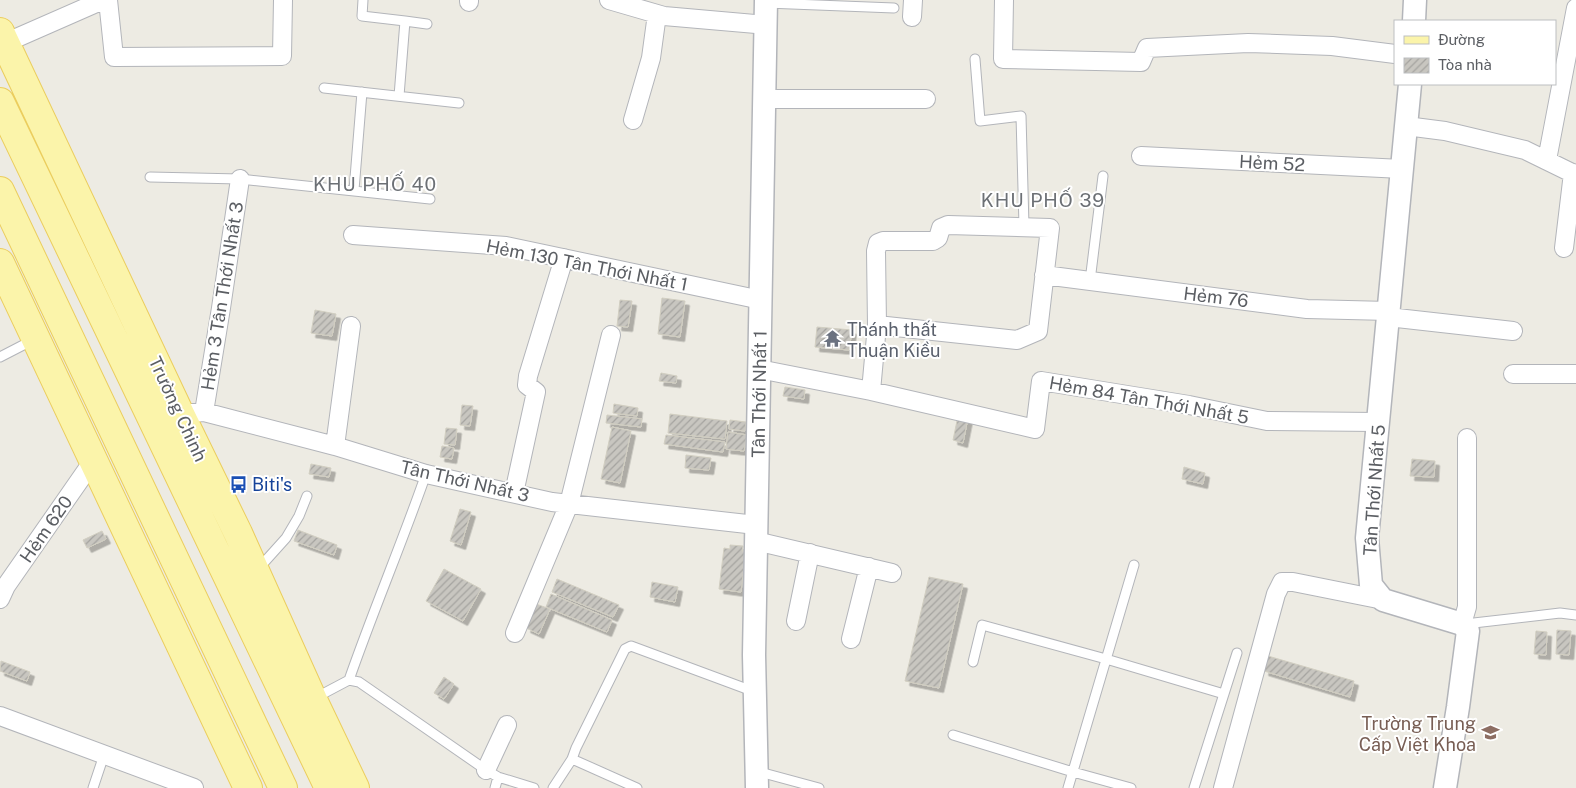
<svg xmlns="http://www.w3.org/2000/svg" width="1576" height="788" viewBox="0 0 1576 788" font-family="'Public Sans',sans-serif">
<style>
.building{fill:url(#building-hatch);stroke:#d1cec1;filter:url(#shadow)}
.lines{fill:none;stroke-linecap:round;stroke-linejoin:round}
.service-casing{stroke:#b3b5ba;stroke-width:11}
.minor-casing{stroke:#b3b5ba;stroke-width:20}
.tertiary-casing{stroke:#b3b5ba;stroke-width:25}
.primary-casing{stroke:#ebcd5e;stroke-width:30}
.service{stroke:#fff;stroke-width:9}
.minor{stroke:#fff;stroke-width:18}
.tertiary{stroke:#fff;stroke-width:22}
.primary{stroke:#fbf4aa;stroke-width:28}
.labels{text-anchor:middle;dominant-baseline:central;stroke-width:4;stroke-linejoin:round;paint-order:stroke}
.street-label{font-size:18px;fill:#5b5e63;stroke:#fff}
.worship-label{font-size:18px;fill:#5b616d;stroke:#fff;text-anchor:start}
.transit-label{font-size:18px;fill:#164399;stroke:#fff;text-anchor:start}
.education-label{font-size:18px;fill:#785e54;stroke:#fff;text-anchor:end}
.neighbourhood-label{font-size:19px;letter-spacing:1px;fill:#6c7075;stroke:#fff}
</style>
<defs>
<pattern id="building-hatch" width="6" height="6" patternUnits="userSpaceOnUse" patternTransform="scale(1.25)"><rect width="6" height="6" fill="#c8c6c0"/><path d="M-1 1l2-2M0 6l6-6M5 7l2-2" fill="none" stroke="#a5a4a0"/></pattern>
<filter id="shadow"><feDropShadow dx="4.5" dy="4.5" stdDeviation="0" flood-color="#0004"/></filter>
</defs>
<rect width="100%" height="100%" fill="#edebe3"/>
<path class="building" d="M662,298L685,301L680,337L658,334Z
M620,300L632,301L628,327L617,326Z
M315,310L336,314L332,336L311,333Z
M817,327L852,330L849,350L815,347Z
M661,373L677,376L676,383L659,381Z
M785,387L805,390L804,399L783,396Z
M614,404L638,408L637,416L613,413Z
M462,405L473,406L470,426L460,425Z
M670,414L727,421L725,439L668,433Z
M607,415L642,419L641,427L606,423Z
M958,416L968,418L963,443L953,440Z
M730,420L746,422L745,431L729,429Z
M612,427L631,431L620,483L601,479Z
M446,428L457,429L455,445L444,444Z
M728,432L747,435L744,451L726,449Z
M666,435L725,442L723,452L664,444Z
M442,446L454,448L452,459L440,457Z
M686,455L711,458L709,470L685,468Z
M1412,459L1435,461L1434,477L1410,476Z
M311,464L331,468L329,477L309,474Z
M1184,467L1205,473L1203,484L1182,479Z
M460,509L471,512L461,545L450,541Z
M298,530L337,545L334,555L294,541Z
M102,531L106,539L87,548L83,540Z
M730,545L743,546L742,551H746L741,592L719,589L724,548L730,549Z
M444,569L481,589L463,621L426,601Z
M929,577L963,584L939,688L905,681Z
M557,579L619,605L613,617L552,592Z
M652,582L678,587L675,602L650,597Z
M551,594L612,620L607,632L546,607Z
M536,604L550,609L539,634L526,628Z
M1557,630L1571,631L1569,655L1556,654Z
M1536,631L1547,632L1546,655L1534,654Z
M1268,656L1354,681L1350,697L1264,671Z
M1,661L30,672L27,681L0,671Z
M444,677L454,684L444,699L434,693Z"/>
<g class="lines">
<defs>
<path id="service" d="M363,0L362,16L405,21L399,96
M766,3L894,8
M405,21L427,24
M975,59L980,121L1021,116L1024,226
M324,88L459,103
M150,177L240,179L430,199
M354,190L362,92
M1090,281L1103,176
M0,357L33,340
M259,568L286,538L299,516L307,496
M1465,624L1560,613L1576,615
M973,662L982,625L1106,659L1224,694
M349,680C373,611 402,543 426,474
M315,698L349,680L359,682L486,770L498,777L534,788
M953,735L1073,772L1131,788
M572,759L637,788
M756,771L819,788
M93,788L104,755
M495,788L498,777
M553,788L572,759L576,748L625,649L631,646L755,692
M1068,788L1134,565
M1194,788L1237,653"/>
<path id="minor" d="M108,0L114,57L282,56L283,0
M609,0L664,16L766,25
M1004,0L1003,59L1141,62L1147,48L1248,43L1332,46L1395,54
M469,2V0
M912,17L913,0
M5,43L103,0
M764,99H926
M633,120L651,58L657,14
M1406,126L1445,131L1525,150L1576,175
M1141,156L1402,169
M1547,160L1576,8
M353,235L506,246L761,300
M1564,248L1573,173
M1044,275L1307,309L1389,311
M1388,317L1513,331
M759,369L871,391L1035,429L1041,381L1189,405L1267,421L1378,422
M1513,374H1576
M871,391L877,325L876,251L878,243L883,241H933L938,238L941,228L948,225L1050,228L1038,331L1017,340L877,325
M204,412L221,308L240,179
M180,414L204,412L335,446L426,474L552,502L756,525
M335,446L351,326
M514,493L536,392L527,385L528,376L564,258
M756,541L892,573
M0,599L6,586L93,461
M796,621L810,553
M1462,624L1467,607V438
M515,633L569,504L611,335
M851,639L869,567
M0,716L194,788
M486,770L507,725
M1223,788L1276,594L1282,582H1293L1383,600"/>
<path id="tertiary" d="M1414,21L1415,0
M1410,84L1367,538L1371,585L1383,600L1462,624L1468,631L1458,707L1445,788
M757,788L754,655L766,0"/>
<path id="primary" d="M0,32L180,414L238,533L313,700L355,788
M0,102L329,788
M0,191L283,788
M0,263L248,788"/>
</defs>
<use href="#service" class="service-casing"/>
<use href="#minor" class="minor-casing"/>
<use href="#tertiary" class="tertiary-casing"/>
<use href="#primary" class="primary-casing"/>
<use href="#service" class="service"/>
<use href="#minor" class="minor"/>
<use href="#tertiary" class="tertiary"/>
<use href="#primary" class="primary"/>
</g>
<defs>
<symbol id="temple-bare" viewBox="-9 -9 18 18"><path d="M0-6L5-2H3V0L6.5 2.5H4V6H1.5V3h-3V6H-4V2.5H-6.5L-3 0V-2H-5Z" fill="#6b7280" stroke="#fff" stroke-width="2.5" paint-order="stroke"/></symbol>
<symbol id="bus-bare" viewBox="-9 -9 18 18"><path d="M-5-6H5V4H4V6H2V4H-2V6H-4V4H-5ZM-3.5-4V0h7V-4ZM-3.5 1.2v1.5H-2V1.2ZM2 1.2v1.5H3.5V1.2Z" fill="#1a4fb4" stroke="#fff" stroke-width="2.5" paint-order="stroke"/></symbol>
<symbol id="school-bare" viewBox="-9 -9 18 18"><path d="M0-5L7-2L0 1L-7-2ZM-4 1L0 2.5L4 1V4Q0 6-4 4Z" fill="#8d6e63" stroke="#fff" stroke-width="2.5" paint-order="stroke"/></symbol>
</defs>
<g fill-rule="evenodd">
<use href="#temple-bare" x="820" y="326" width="25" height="25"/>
<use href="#bus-bare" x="226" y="472" width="25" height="25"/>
<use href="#school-bare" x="1478" y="720" width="25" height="25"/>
</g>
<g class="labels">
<g class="street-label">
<text transform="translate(1272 163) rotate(3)">Hẻm 52</text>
<text transform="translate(587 265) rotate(11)">Hẻm 130 Tân Thới Nhất 1</text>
<text transform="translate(222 296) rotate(-81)">Hẻm 3 Tân Thới Nhất 3</text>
<text transform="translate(1216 297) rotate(7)">Hẻm 76</text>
<text transform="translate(759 394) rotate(-89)">Tân Thới Nhất 1</text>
<text transform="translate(1149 400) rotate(10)">Hẻm 84 Tân Thới Nhất 5</text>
<text transform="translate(178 409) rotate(65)">Trường Chinh</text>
<text transform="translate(465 481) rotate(13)">Tân Thới Nhất 3</text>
<text transform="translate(1374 490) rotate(-86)">Tân Thới Nhất 5</text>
<text transform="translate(46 529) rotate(-55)">Hẻm 620</text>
</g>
<g class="worship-label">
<text x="847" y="329">Thánh thất<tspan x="847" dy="21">Thuận Kiều</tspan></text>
</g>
<g class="transit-label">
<text x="252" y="484">Biti's</text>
</g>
<g class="education-label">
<text x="1476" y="723">Trường Trung<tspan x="1476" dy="21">Cấp Việt Khoa</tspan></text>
</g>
<g class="neighbourhood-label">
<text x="375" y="184">KHU PHỐ 40</text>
<text x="1043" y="200">KHU PHỐ 39</text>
</g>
</g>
<rect x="1394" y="20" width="162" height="65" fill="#ffffff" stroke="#bdbfc1"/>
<rect x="1404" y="36" width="25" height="8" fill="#fbf4aa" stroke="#bdbfc1"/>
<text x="1438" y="45" font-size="15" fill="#5b5e63">Đường</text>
<rect x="1404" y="58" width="25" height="15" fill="url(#building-hatch)" stroke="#bdbfc1"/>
<text x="1438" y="70" font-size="15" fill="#5b5e63">Tòa nhà</text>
</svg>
